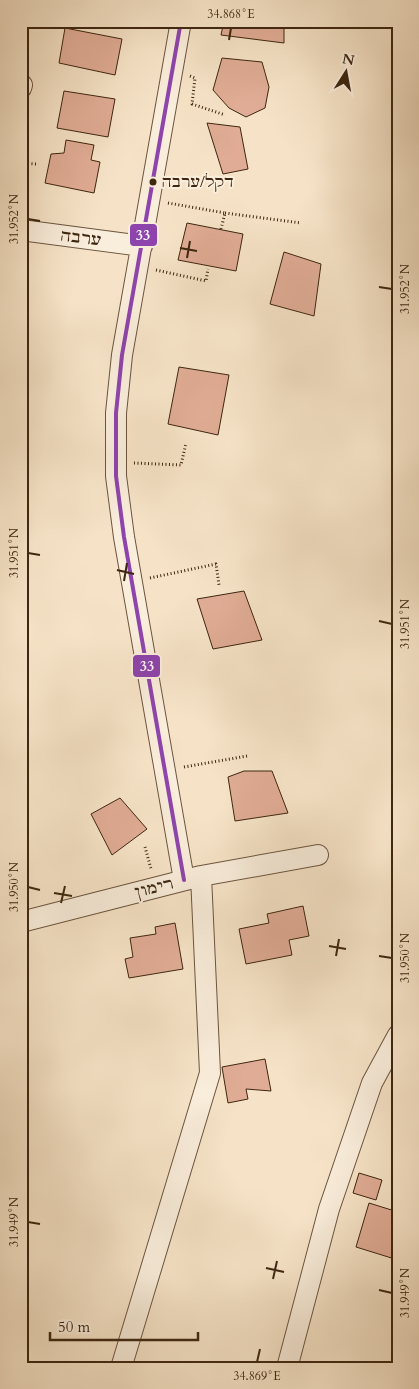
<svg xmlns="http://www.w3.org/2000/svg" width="419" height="1389" viewBox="0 0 419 1389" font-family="Cardo,'Frank Ruhl Libre',serif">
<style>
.building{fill:#e0ac95;stroke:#3e2610}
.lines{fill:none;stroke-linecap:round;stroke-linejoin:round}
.minor-casing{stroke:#6c553e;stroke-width:22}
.path{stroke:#3e2610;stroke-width:3;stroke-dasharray:1 2.5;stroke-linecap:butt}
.minor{stroke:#f9eddb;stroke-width:20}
.bus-1-casing{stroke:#f9eddb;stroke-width:8}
.bus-1{stroke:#8e44ad;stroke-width:4}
.ticks{fill:none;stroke:#3e2610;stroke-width:2}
.bus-dot{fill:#3e2610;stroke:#f9eddb;stroke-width:2}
.labels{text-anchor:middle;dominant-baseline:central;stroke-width:4;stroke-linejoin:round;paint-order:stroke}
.bus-label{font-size:15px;fill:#3e2610;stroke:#f9eddb;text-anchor:start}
.street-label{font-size:16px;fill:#3e2610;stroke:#f9eddb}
.line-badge{stroke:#f9eddb;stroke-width:2}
.badge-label{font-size:14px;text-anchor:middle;font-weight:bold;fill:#fff}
.neatline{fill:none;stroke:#3e2610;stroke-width:2}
.ticks-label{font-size:12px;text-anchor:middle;fill:#3e2610}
</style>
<rect width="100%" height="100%" fill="#f6e3c7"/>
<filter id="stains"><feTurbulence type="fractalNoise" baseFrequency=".004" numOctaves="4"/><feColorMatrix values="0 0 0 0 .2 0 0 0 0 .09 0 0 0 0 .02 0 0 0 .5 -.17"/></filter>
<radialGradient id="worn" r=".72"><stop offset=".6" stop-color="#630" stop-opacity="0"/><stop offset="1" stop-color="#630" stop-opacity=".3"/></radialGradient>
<path class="building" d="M224,21H284V43L221,35Z
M65,28L122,39L115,75L59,63Z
M222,58L262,62L269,87L265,108L246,117L229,108L213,90Z
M64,91L115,99L108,137L57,128Z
M207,123L240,127L248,169L223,174Z
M66,140L94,145L91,160L100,162L94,193L45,183L51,154L64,153Z
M187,223L243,234L236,271L178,260Z
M284,252L321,264L314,316L270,304Z
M179,367L229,375L218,435L168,424Z
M244,591L262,640L213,649L197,599Z
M244,771H272L288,813L235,821L228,777Z
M120,798L147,829L112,855L91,814Z
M303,906L309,936L289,940L292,955L246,964L239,929L269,923L267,914Z
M175,923L183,969L129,978L125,959L133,957L130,938L156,934L155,927Z
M265,1059L271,1091L246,1089L248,1099L228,1103L222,1067Z
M359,1173L382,1180L376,1200L353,1193Z
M369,1203L398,1212V1260L356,1247Z"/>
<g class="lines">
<defs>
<path id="minor" d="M181,21L122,355L116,413V476L124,537L184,880
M21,88L22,85
M21,230L142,246
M21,922L201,876L318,855
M121,1368L210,1073L201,876
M287,1368L329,1209L372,1083L398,1035"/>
</defs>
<use href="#minor" class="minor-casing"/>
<path class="path" d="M190,76L195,78L192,104L225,115
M21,163L36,164
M168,203L225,213L221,229
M225,213L301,223
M156,270L206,281L208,269
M134,463L181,465L186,443
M150,578L216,564L219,585
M184,767L247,756
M145,847L151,869
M21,884L25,901"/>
<use href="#minor" class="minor"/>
<defs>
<path id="bus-1" d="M181,21L122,355L116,413V476L124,537L184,880"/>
</defs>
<use href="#bus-1" class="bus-1-casing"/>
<use href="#bus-1" class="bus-1"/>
</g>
<path class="ticks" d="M229,40L231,28M28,219L40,221M180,248L197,251M187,258L190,241M379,287L392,289M28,553L40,555M117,570L134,574M124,581L127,563M379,621L392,624M28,887L40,890M54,893L72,896M61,903L65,886M329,946L346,949M336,956L339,939M379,956L392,958M28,1222L40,1224M266,1268L284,1272M273,1279L277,1261M379,1290L392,1293M257,1362L260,1349"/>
<circle class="bus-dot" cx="153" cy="182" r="4.5"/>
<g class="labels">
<g class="bus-label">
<text x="162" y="182">דקל/ערבה</text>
</g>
<g class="street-label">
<text transform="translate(81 238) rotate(7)">ערבה</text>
<text transform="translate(154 888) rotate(-14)">רימון</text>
</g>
</g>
<g class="line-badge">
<rect x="129" y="223" width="29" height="24" rx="5" fill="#8e44ad"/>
<rect x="132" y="654" width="29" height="24" rx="5" fill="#8e44ad"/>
</g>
<g class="badge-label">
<text x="143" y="240">33</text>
<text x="147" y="671">33</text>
</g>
<rect width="419" height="1389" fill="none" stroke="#f6e3c7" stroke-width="55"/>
<g transform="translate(346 72) rotate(11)" stroke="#f9eddb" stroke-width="4" paint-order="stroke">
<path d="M0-4L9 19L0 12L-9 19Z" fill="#3e2610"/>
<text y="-8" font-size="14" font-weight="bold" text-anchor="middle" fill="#3e2610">N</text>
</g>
<path d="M50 1332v8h148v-8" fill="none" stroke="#3e2610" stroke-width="2.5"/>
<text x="58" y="1332" font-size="15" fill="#3e2610" stroke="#f9eddb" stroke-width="4" paint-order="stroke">50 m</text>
<rect x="28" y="28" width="364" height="1334" class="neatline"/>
<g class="ticks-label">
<text x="231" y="18">34.868°E</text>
<text transform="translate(14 219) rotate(-90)" y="4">31.952°N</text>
<text transform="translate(405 289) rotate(-90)" y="4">31.952°N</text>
<text transform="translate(14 553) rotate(-90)" y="4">31.951°N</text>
<text transform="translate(405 624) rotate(-90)" y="4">31.951°N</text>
<text transform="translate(14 887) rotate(-90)" y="4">31.950°N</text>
<text transform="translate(405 958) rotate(-90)" y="4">31.950°N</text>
<text transform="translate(14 1222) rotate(-90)" y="4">31.949°N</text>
<text transform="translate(405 1293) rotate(-90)" y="4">31.949°N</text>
<text x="257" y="1380">34.869°E</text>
</g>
<rect width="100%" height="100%" filter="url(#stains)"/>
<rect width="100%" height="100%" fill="url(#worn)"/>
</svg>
